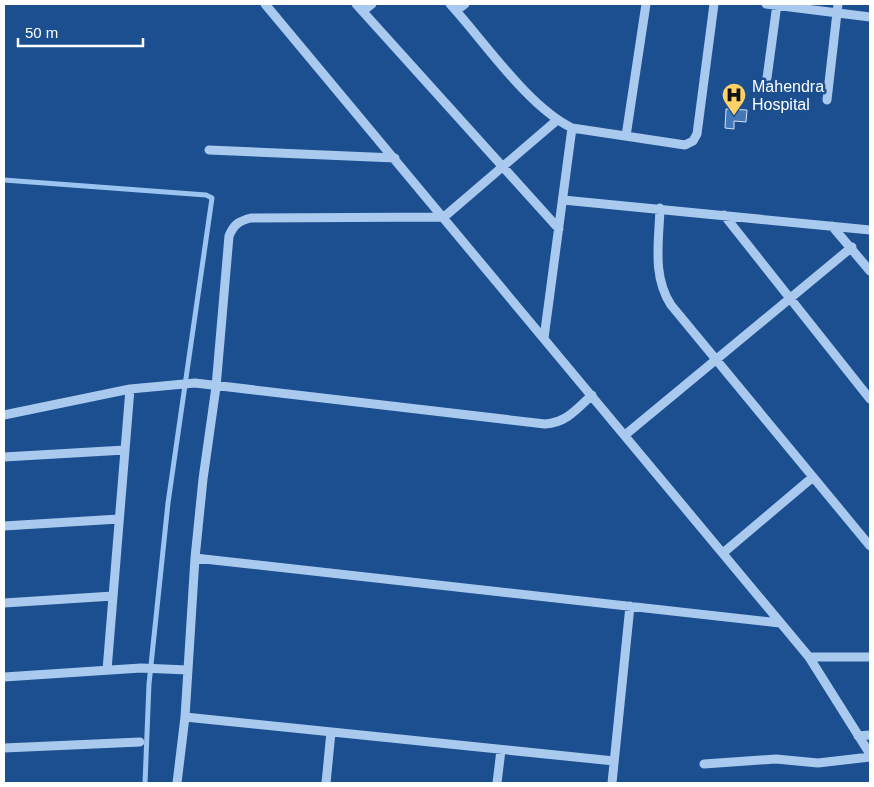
<svg xmlns="http://www.w3.org/2000/svg" width="874" height="787" viewBox="0 0 874 787" font-family="Helvetica,sans-serif">
<style>
.lines{fill:none;stroke-linecap:round;stroke-linejoin:round}
.stream{stroke:#9cc4f0;stroke-width:5}
.building{fill:#4478b7;stroke:#cfe3fa}
.minor{stroke:#a9c9ee;stroke-width:9}
.labels{text-anchor:middle;dominant-baseline:central;stroke-width:5;stroke-linejoin:round;paint-order:stroke}
.poi-label{font-size:16px;fill:#fff;stroke:#1b4f8f;text-anchor:start}
</style>
<rect width="100%" height="100%" fill="#1b4f8f"/>
<g class="lines">
<path class="stream" d="M4,180L206,195L212,198L168,503L149,684L145,783"/>
</g>
<path class="building" d="M726,109L747,110L746,122L734,121V129L725,128Z"/>
<g class="lines">
<path class="minor" d="M265,4L809,657L870,754
M356,4L559,229
M450,4C484,41 528,107 572,128L685,145L693,141L697,134L714,4
M766,4L870,17
M363,11L372,4
M456,11L465,4
M767,78L777,4
M827,100L838,4
M626,136L646,4
M209,150L395,158
M563,200L870,230
M660,208C659,242 652,276 671,305L870,546
M724,215L870,399
M832,226L870,271
M544,338L572,128
M4,415L130,389L195,383L545,424C566,423 577,409 592,395
M625,435L852,247
M4,457L125,450
M4,526L119,519
M723,553L813,477
M195,558L780,623
M4,603L113,596
M809,657H870
M107,670L130,389
M4,677L141,668L188,670
M185,717L614,761
M858,736L870,735
M4,748L140,742
M704,764L776,759L818,763L870,757
M177,783L185,717L195,558L203,479L216,387L229,236C234,224 239,221 251,218L444,217L556,121
M326,783L331,732
M497,783L501,750
M612,783L630,606"/>
</g>
<defs>
<symbol id="hospital-pin" viewBox="-11 -11 22 30"><path d="M0 17L-7.5 6A9.5 9.5 0 1 1 7.5 6Z" fill="#ffd166" stroke="#1b4f8f"/><path d="M-5-5h3v3.5h4V-5h3V5h-3V1.5h-4V5h-3Z" fill="#111"/></symbol>
</defs>
<g fill-rule="evenodd">
<use href="#hospital-pin" x="720" y="81" width="28" height="38"/>
</g>
<g class="labels">
<g class="poi-label">
<text x="752" y="86">Mahendra<tspan x="752" dy="18">Hospital</tspan></text>
</g>
</g>
<rect width="874" height="787" fill="none" stroke="#ffffff" stroke-width="10"/>
<path d="M18 38v8h125v-8" fill="none" stroke="#ffffff" stroke-width="2.5"/>
<text x="25" y="38" font-size="15" fill="#ffffff" stroke="#1b4f8f" stroke-width="4" paint-order="stroke">50 m</text>
</svg>
